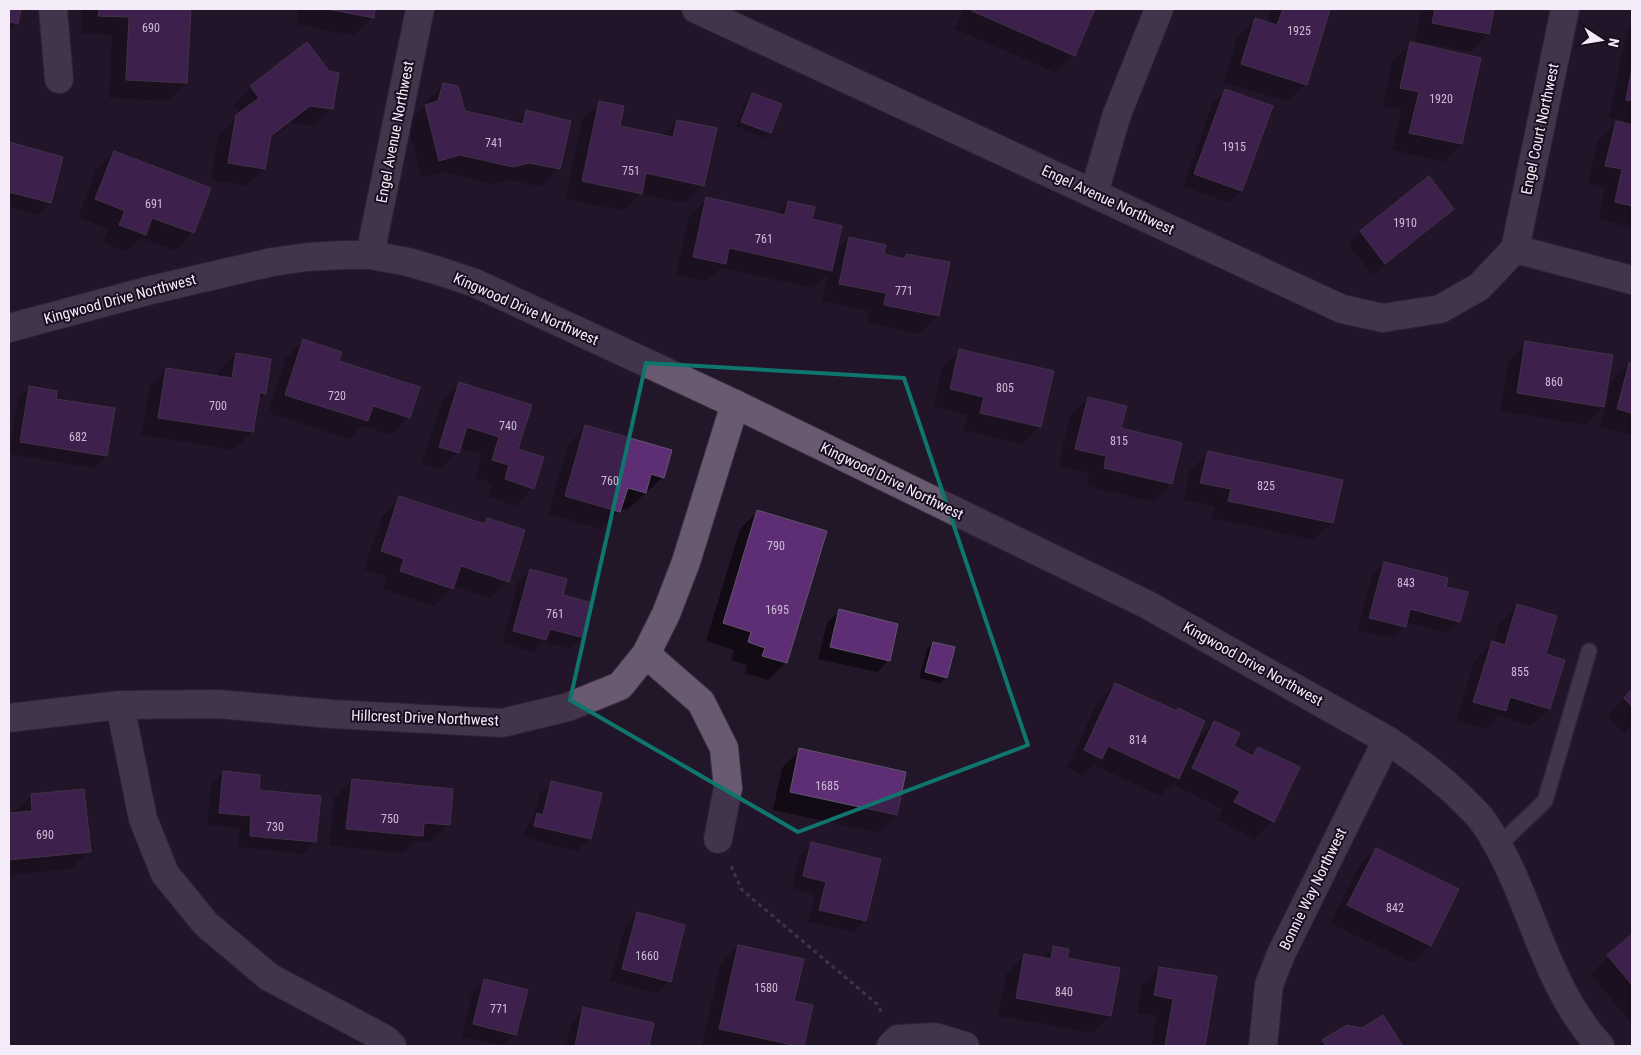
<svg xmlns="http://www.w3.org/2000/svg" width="1641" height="1055" viewBox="0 0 1641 1055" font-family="'Roboto Condensed',sans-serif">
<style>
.shadow{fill:#0007}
.building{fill:#5d2e74;stroke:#63556b}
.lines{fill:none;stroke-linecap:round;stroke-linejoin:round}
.lane-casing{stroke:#3a313f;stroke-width:18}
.street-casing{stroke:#3a313f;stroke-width:30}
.secondary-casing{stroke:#3a313f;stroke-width:30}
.path{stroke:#635869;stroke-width:3;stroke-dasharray:4 4;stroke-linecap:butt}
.lane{stroke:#695a71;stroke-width:15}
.street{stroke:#695a71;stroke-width:28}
.secondary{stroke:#695a71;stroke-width:28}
.marked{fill:none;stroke:#0f766e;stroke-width:4;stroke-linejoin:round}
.labels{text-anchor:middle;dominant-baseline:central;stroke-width:4;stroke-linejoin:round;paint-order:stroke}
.number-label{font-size:12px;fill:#cebcd7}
.street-label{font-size:15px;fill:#f3ebf8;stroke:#190d1f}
</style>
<rect width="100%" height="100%" fill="#221629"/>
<path class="shadow" d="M9,9H20L17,23L9,31Z
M82,9H190L186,83L168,101L109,98L112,35L81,33Z
M299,9H374L372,18L355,36L296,24Z
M963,9H1094L1074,55L1056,73L955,29Z
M1271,9H1329L1306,84L1288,102L1224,82L1237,38L1255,20L1267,23Z
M1421,9H1493L1488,34L1470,52L1415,41Z
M1632,27V123L1609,118L1626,33Z
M306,43L331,109L313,126L291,123L269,140L264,169L246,186L211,180L218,135L240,114L233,105L250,87Z
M1410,44L1461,144L1443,162L1392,150L1402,110L1383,106L1392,61Z
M443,84L464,112L515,124L527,112L569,122L559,169L541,187L510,180L494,184L442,172L422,178L407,124Z
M1226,90L1271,107L1241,191L1228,203L1183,186L1213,102Z
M752,94L770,132L764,138L736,127L746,100Z
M600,103L618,127L662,136L677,121L703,185L685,203L640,194L623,211L565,199L582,120Z
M1616,122L1632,126V228L1598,219L1605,187L1588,183L1598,140Z
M9,143L62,157L50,202L38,215L9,207Z
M114,152L210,188L193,233L175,251L141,238L127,252L102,242L108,229L78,217L96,170Z
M1428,178L1453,208L1441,220L1373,275L1348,244L1360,232Z
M707,199L776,214L788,202L810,220L835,252L849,238L882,255L902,259L906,255L938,316L920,334L867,323L869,311L822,301L828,274L813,288L721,268L707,281L676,274L689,216Z
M303,341L338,362L409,417L391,435L362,426L349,439L268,413L285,359Z
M1526,343L1603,407L1585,425L1500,411L1508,361Z
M960,350L1040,426L1022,444L963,430L967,415L933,407L942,368Z
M236,354L270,360L265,394L257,401L252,432L234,450L141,435L149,387L167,369L218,377V372Z
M1629,364L1632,365V435L1600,427L1611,382Z
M460,383L517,450L533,488L515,506L488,497L492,483L475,478L482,455L459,448L458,452L440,470L422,464L442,401Z
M30,387L55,400L106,456L94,468L9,454L18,399Z
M1088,398L1120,429L1171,484L1153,502L1087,486L1089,474L1058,466L1070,416Z
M586,427L663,477L627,510L620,508L619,511L601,529L548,514L568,444Z
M1208,453L1332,523L1314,540L1211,518L1214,507L1183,500L1190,470Z
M399,498L482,525L488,520L508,581L490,599L453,586L434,606L383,589L387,577L364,569L382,516Z
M758,511L786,662L768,680L745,673L747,665L731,660L734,650L706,641L740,529Z
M1384,563L1444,588L1459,621L1447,633L1406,623L1405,626L1393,638L1358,630L1372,575Z
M530,570L561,595L583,637L571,649L543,642L533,652L502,643L518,582Z
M1517,605L1544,654L1549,709L1531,726L1499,716L1487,729L1456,720L1474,661L1492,643H1493L1500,623Z
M839,611L889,660L877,672L818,659L827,623Z
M933,643L946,678L940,683L919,678L927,649Z
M1115,684L1195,742L1214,722L1232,747L1251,756L1258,748L1273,821L1255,839L1217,820L1223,809L1175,786L1178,778L1160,796L1094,765L1083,776L1067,768L1097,702Z
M1632,690V725L1624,733L1607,717Z
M800,750L905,773L896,815L878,833L773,810L782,768Z
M223,773L257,791L315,841L303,854L238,847L239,828L207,825L211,785Z
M352,780L449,824L431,842L416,841L404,853L329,846L334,798Z
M551,782L601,794L590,839L577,851L523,837L526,827L533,820L539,794Z
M32,795L89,851L71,869L9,875V814H13Z
M811,844L865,920L853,932L808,922L815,894L792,888L799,856Z
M1376,849L1458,890L1430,946L1412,963L1330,923L1358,867Z
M637,913L669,981L657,993L610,981L625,926Z
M1632,935V1024L1590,974Z
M738,946L793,1002L812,1006L803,1046H702L720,964Z
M1053,948L1066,959L1110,1015L1092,1033L998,1016L1006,974L1024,956L1042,959Z
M1159,968L1215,977L1204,1046H1151L1156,1016L1137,1013L1141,986Z
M484,981L515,1034L503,1046L462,1036L472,993Z
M584,1009L652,1024L647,1046H566L572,1021Z
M1383,1016L1402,1046H1318L1323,1041L1362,1029Z"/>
<path class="building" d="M9,9H21L18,24L9,22Z
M99,9H191L187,83L126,80L129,17L98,16Z
M327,9H375L374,18Z
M973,9H1095L1075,56L972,11Z
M1283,9H1330L1307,85L1241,64L1255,18L1277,25Z
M1435,9H1494L1489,34L1432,23Z
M307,42L329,71L339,73L333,109L310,106L271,136L265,169L228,163L236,115L259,98L250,86Z
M1410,42L1481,58L1462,144L1409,133L1419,92L1400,88Z
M1632,68V101L1626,100Z
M443,83L458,86L465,111L523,124L526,110L571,121L560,169L529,163L513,167L460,155L439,161L425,105L438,101Z
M1225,89L1273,106L1242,191L1194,174Z
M752,93L782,104L771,133L741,122Z
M599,101L624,106L620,126L673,137L677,120L717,128L704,186L646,173L642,194L582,181Z
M1616,121L1632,125V206L1615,202L1622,169L1605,166Z
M9,142L63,157L51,203L9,192Z
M114,151L211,188L194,233L152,218L146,235L119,225L125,211L95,199Z
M1429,176L1454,209L1385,264L1360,231Z
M706,197L785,215L788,201L815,207L812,219L842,226L832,271L729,248L726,264L693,257Z
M849,237L886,245L884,254L905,259L906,254L950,262L939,316L884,305L886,293L839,284Z
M303,339L342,352L339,361L420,387L410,418L373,406L368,421L285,395Z
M1525,341L1613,355L1604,407L1517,393Z
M959,349L1054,371L1041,427L980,413L984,397L950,389Z
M236,353L271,359L266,394L260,393L253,432L158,418L166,368L232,378Z
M1629,363L1632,364V413L1617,409Z
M459,382L532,405L518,449L544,457L534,489L505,479L509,465L492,460L499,437L467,427L459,453L439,447Z
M29,386L57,391L56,399L115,408L107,456L20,442Z
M1088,397L1127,406L1121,428L1182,443L1172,484L1104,468L1106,456L1075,449Z
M585,425L672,450L664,478L651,474L646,493L628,488L620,512L565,496Z
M1208,451L1343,480L1333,523L1228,501L1231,489L1200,483Z
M399,496L485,524L487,518L525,530L509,582L461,566L453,589L400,571L404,559L381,551Z
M757,510L827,531L787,663L762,656L765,648L748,642L751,632L723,623Z
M1384,562L1448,578L1446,587L1468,592L1460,622L1410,609L1406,627L1369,618Z
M530,569L567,579L563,595L593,603L584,638L550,629L546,640L513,631Z
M1517,604L1557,616L1546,654L1565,660L1550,709L1510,697L1506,711L1473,702L1492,641L1505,645Z
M839,609L898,624L890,661L830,647Z
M933,642L955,647L947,678L925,672Z
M1115,683L1177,711L1178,708L1205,721L1179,779L1108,746L1102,759L1084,750Z
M1632,689V707L1624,698Z
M1214,721L1240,733L1234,746L1253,756L1258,747L1300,767L1274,822L1234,802L1240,791L1192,768Z
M799,748L906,772L897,815L790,792Z
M223,771L260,775L259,790L321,796L316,842L250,836L251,816L219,813Z
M352,779L453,789L450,825L424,823L423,836L346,829Z
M551,781L602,793L591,839L534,826L537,813L543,815Z
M84,789L91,852L9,860V813L32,811L31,794Z
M811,842L881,859L866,921L819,910L826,882L803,876Z
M1376,848L1459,889L1431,946L1347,905Z
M637,912L685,925L671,982L622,969Z
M1632,934V985L1607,955Z
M738,945L804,959L794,1001L813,1005L804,1046H797L719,1029Z
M1053,946L1069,949L1067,958L1120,968L1111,1016L1016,998L1024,954L1051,959Z
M1159,967L1217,976L1205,1046H1165L1173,999L1154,995Z
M484,979L528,990L516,1035L473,1024Z
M583,1007L654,1023L649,1046H575Z
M1383,1015L1403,1046H1326L1322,1040L1347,1025L1362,1028Z"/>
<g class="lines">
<defs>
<path id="lane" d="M1499,845L1545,801L1589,651"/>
<path id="street" d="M53,9L59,79
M696,9L1342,309L1383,318L1440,309L1479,287L1515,249
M1094,193L1117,114L1159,9
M1515,249L1565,9
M1515,249L1632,280
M370,255L420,9
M646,654L701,702L724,748L728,788L718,839
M120,705L143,819L165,874L206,924L269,977L385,1039L392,1046
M9,718L120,705L218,704L332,714L502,723L568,707L620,686L646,654L666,614L686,562L735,404
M891,1046L898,1039L935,1037L965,1046
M1263,1046L1269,985L1281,954L1387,740"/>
<path id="secondary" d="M9,328L151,290L272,262L307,257L343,255H370L408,262L439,271L475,283L735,404L1146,604L1387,740C1416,759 1443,779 1467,804C1473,810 1480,816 1485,824C1531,892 1542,983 1600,1046"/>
</defs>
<use href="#lane" class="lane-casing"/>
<use href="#street" class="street-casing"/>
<use href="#secondary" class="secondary-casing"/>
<path class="path" d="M731,866L742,890L877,1004L883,1015"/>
<use href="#lane" class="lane"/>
<use href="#street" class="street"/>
<use href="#secondary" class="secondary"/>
</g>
<path d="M0 0H1641V1055H0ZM646,363L904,378L1028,745L798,832L570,700Z" fill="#221629" fill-opacity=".55" fill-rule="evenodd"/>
<path class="marked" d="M646,363L904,378L1028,745L798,832L570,700Z"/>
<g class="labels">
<g class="number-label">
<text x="151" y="28">690</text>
<text x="1299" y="31">1925</text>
<text x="1441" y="99">1920</text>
<text x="494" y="143">741</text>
<text x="1234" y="147">1915</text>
<text x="631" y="171">751</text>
<text x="154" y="204">691</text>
<text x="1405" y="223">1910</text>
<text x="764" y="239">761</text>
<text x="904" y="291">771</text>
<text x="1554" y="382">860</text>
<text x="1005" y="388">805</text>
<text x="337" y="396">720</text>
<text x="218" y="406">700</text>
<text x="508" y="426">740</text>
<text x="78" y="437">682</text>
<text x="1119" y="441">815</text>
<text x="610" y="481">760</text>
<text x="1266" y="486">825</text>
<text x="776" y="546">790</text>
<text x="1406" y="583">843</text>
<text x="777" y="610">1695</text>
<text x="555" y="614">761</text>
<text x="1520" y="672">855</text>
<text x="1138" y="740">814</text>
<text x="827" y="786">1685</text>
<text x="390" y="819">750</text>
<text x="275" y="827">730</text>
<text x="45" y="835">690</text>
<text x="1395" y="908">842</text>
<text x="647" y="956">1660</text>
<text x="766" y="988">1580</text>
<text x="1064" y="992">840</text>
<text x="499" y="1009">771</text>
</g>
<g class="street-label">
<text transform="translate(1540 129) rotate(-78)">Engel Court Northwest</text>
<text transform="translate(395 132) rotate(-79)">Engel Avenue Northwest</text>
<text transform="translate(1108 200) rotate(25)">Engel Avenue Northwest</text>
<text transform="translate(120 299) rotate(-15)">Kingwood Drive Northwest</text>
<text transform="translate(526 309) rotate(24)">Kingwood Drive Northwest</text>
<text transform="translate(892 481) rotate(26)">Kingwood Drive Northwest</text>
<text transform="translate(1253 664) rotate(29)">Kingwood Drive Northwest</text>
<text transform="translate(425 718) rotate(2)">Hillcrest Drive Northwest</text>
<text transform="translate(1313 889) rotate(-64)">Bonnie Way Northwest</text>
</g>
</g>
<rect width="1641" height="1055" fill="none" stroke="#f3ebf8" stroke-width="20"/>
<g transform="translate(1601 40) rotate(102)" stroke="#190d1f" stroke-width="4" paint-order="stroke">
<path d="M0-4L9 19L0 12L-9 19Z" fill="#f3ebf8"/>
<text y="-8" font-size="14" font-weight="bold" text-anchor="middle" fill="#f3ebf8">N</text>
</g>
</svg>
